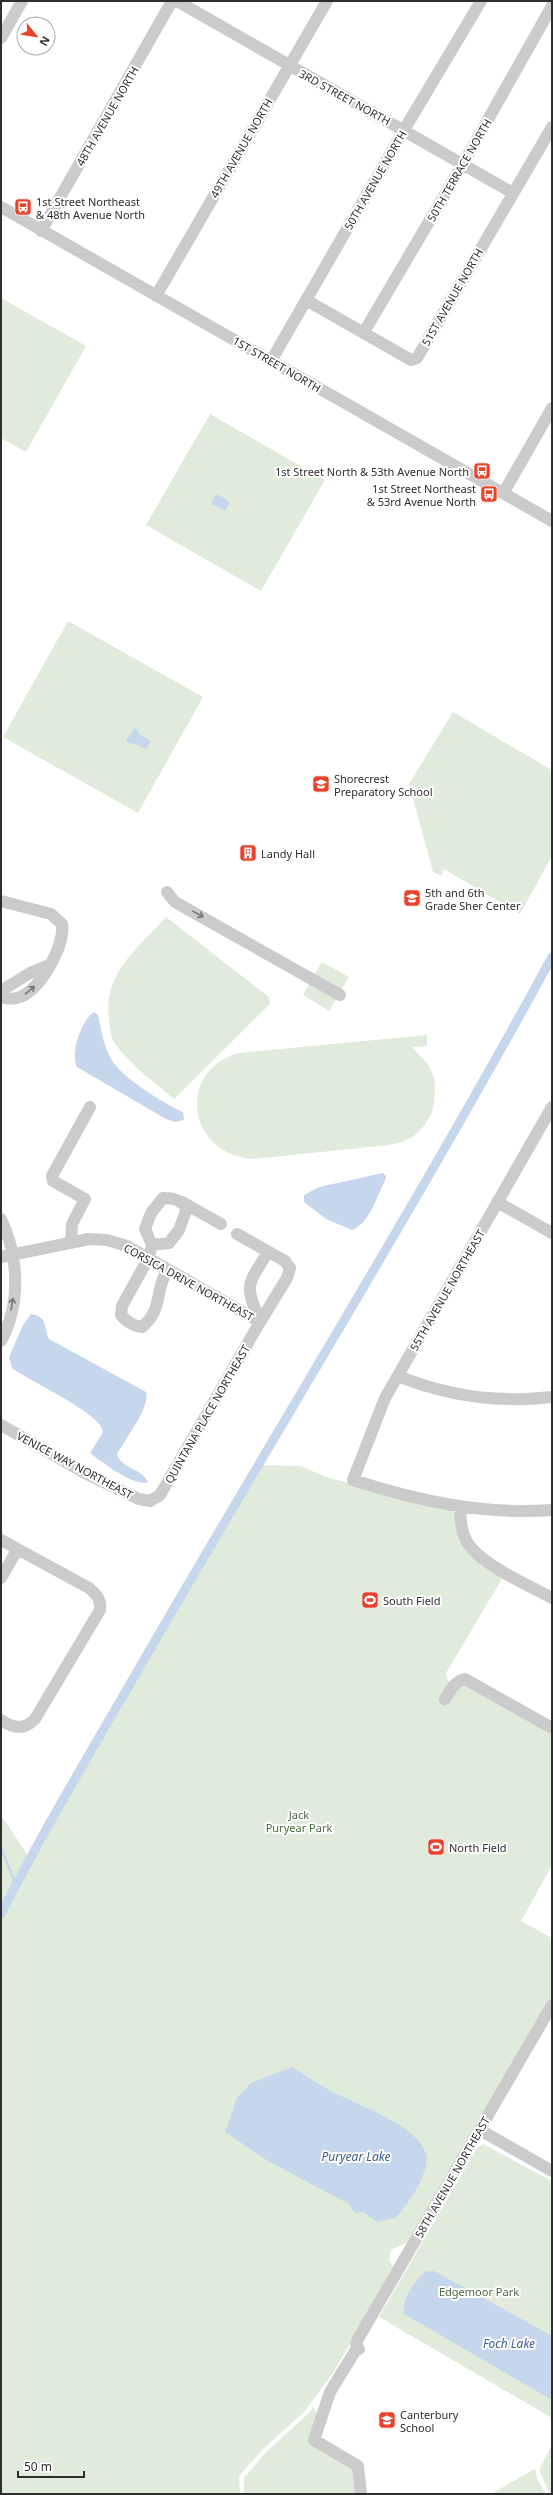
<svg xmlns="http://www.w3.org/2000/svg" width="553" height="2495" viewBox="0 0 553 2495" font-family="'Noto Sans',sans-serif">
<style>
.green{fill:#e0ebdb}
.water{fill:#c6d6ec}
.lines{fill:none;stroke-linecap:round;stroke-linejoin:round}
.stream{stroke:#c6d6ec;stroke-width:2.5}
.canal{stroke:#c6d6ec;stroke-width:9}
.minor{stroke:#cbcbcb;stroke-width:12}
.oneway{stroke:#757575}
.labels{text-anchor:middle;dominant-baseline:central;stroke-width:4;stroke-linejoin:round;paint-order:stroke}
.street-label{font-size:11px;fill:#2e2e2e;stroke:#fff}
.poi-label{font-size:11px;fill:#2e2e2e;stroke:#fff;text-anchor:start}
.park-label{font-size:11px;fill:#476a3a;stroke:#fff}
.water-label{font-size:12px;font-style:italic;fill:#3a5e91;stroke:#fff}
</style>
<rect width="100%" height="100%" fill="#fff"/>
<path class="green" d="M1,298L86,346L26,452L1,438Z
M210,414L325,480L261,591L146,525Z
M68,621L203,697L138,813L3,737Z
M453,712L552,770V856L520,914L444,869L441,876L433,872L409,784Z
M166,917L269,997L270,1004L174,1099C154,1082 132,1067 116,1045C111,1039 109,1027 109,1019C103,973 138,948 166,917Z
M322,962L349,977L329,1011L303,995Z
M427,1035V1046L412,1047L428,1064L434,1077L435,1093L434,1104L431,1115L424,1126L414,1136L402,1142L389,1145L254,1159C186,1155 176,1070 239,1053Z
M257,1465L301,1466L326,1477L453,1511L457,1522L503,1577L446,1673L448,1681L459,1687L465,1684L552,1734V1865L521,1921L552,1938V1997L408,2242L391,2250L389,2260L393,2267L335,2370L305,2411L263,2449L239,2476L240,2494H1V1815L30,1859L71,1784Z
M483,2144L552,2181V2418L379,2317L477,2148Z
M314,2406L317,2416L309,2438L354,2468L356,2494H244V2478L266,2452L308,2414Z
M552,2445V2494H550L539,2470Z
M535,2469L538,2481L546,2494H491Z"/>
<path class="water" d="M216,494L230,502L225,511L211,504Z
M135,727L140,735L151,741L146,749L136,744L128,743L126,740Z
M94,1012L98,1015C101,1029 104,1047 111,1059C122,1078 163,1103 183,1112L184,1120L175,1122L166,1119L77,1067C70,1054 81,1020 94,1012Z
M383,1173L386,1176L385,1181C376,1197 370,1223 352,1230L326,1219L304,1202V1195L319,1187Z
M31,1314C49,1317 43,1327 49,1339L146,1392C151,1406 124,1441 117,1454C121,1469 142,1468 148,1482C136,1488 100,1461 90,1453L103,1432C103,1414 27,1380 12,1368L9,1357L23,1325Z
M292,2067C305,2075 318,2084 331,2091C357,2105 418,2125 426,2154C431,2171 407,2206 395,2218L377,2222L363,2212L355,2213L349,2204L268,2161L225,2132L237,2098L251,2083Z
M434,2271L552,2336V2400L404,2314C402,2298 414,2283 424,2272Z"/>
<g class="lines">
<path class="stream" d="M1,1848L16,1885
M1,1901L6,1905"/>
<path class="canal" d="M1,1914C39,1839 81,1768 123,1696C265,1449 416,1207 552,957"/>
<path class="minor" d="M177,1L513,193
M1,38L22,1
M1,207L552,521
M41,231L172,1
M156,296L327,1
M306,300L411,360L417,358L552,127
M364,332L463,164L552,6
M271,361L404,130L481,1
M504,492L552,408
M167,892L175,902L340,995
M1,901L51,914L62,924C65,946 41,989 20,997C13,1000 7,999 1,997
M1,991L30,973L49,965
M552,1107L385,1398L353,1480C418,1501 483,1515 552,1510
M182,1202L221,1224
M497,1202L552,1233
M1,1219C19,1257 21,1304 1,1341
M71,1243L72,1224L85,1199L53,1181L52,1176L90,1107
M152,1245L169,1243L179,1230L187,1208C180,1200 174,1198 163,1198L151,1213L145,1229L152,1245L148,1259L122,1306L121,1315C127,1322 133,1326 142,1327C164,1309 154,1289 168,1270
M1,1257L89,1239L107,1240L127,1246L260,1322
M260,1322C244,1282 247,1287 268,1252
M398,1376C447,1396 500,1403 552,1397
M1,1425L85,1473L139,1499L150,1501L160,1495L260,1322L287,1278L290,1268L285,1261L237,1234
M460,1507C460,1519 461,1530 466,1540C478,1564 529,1585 552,1598
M1,1540L89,1588C97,1595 101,1599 100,1610L35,1719C24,1730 14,1729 1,1720
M1,1578L17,1550
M445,1699C451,1689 454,1682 465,1679L552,1728
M480,2130L552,2171
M357,2348L330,2392L314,2440L358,2466L361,2494
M359,2349L356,2344L358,2339L552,2005"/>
</g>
<defs><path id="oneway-shaft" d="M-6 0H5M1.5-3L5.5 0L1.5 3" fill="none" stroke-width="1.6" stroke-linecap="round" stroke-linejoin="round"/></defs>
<g class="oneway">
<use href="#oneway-shaft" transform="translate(198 914) rotate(29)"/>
<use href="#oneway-shaft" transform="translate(30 990) rotate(-40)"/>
<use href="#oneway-shaft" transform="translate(12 1304) rotate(-81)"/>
</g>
<defs>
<symbol id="bus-square" viewBox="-11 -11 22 22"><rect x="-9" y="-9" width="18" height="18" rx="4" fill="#e8432c" stroke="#fff"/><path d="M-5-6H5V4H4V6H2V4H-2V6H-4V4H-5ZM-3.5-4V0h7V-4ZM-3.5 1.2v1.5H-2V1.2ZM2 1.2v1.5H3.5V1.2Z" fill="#fff"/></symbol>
<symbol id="school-square" viewBox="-11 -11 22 22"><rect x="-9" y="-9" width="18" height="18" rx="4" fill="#e8432c" stroke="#fff"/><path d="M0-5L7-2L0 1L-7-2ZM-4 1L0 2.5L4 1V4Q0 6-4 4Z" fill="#fff"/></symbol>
<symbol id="building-square" viewBox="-11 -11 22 22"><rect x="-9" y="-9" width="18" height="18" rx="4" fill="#e8432c" stroke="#fff"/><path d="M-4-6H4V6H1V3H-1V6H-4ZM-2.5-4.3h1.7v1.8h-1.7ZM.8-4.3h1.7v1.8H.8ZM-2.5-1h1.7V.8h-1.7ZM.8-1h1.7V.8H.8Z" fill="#fff"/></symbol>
<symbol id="stadium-square" viewBox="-11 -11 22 22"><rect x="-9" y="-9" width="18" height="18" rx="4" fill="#e8432c" stroke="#fff"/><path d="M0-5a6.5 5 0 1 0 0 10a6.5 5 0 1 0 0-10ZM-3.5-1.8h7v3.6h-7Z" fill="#fff"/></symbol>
</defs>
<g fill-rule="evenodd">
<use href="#bus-square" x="13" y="197" width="20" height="20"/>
<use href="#bus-square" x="472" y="461" width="20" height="20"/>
<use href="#bus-square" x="479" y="484" width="20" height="20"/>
<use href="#school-square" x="311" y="774" width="20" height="20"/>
<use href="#building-square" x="238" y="843" width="20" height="20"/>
<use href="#school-square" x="402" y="888" width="20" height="20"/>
<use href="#stadium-square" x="360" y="1590" width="20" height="20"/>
<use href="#stadium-square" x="426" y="1837" width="20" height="20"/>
<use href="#school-square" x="377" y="2410" width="20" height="20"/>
</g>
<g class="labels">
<g class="street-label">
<text transform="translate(345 97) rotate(29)">3RD STREET NORTH</text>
<text transform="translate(107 116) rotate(-60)">48TH AVENUE NORTH</text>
<text transform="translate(241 148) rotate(-60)">49TH AVENUE NORTH</text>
<text transform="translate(459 170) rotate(-60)">50TH TERRACE NORTH</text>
<text transform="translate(375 180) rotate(-60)">50TH AVENUE NORTH</text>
<text transform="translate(452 297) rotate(-60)">51ST AVENUE NORTH</text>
<text transform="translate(277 364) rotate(30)">1ST STREET NORTH</text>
<text transform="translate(189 1282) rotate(29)">CORSICA DRIVE NORTHEAST</text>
<text transform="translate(447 1290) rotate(-60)">55TH AVENUE NORTHEAST</text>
<text transform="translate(207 1414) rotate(-60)">QUINTANA PLACE NORTHEAST</text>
<text transform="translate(75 1465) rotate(28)">VENICE WAY NORTHEAST</text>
<text transform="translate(452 2177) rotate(-60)">58TH AVENUE NORTHEAST</text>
</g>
<g class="poi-label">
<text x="36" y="201">1st Street Northeast<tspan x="36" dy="13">&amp; 48th Avenue North</tspan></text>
<text x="469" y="471" text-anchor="end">1st Street North &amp; 53th Avenue North</text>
<text x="476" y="488" text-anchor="end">1st Street Northeast<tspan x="476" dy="13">&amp; 53rd Avenue North</tspan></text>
<text x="334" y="778">Shorecrest<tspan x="334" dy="13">Preparatory School</tspan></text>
<text x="261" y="853">Landy Hall</text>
<text x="425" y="892">5th and 6th<tspan x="425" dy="13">Grade Sher Center</tspan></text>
<text x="383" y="1600">South Field</text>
<text x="449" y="1847">North Field</text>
<text x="400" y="2414">Canterbury<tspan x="400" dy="13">School</tspan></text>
</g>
<g class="park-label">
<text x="299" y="1814">Jack<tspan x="299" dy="13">Puryear Park</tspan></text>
<text x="479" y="2291">Edgemoor Park</text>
</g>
<g class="water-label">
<text x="356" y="2156">Puryear Lake</text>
<text x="509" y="2343">Foch Lake</text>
</g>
</g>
<rect width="553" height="2495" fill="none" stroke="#2e2e2e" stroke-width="4"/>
<g transform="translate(36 36) rotate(120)"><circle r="19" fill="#ffffff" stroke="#ababab"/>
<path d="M0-3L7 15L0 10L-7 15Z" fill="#e8432c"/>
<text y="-6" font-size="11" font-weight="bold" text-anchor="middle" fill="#2e2e2e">N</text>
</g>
<path d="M18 2471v6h66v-6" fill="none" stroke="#2e2e2e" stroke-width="2"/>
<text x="24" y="2471" font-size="12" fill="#2e2e2e" stroke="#ffffff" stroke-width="3" paint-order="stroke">50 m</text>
</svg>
